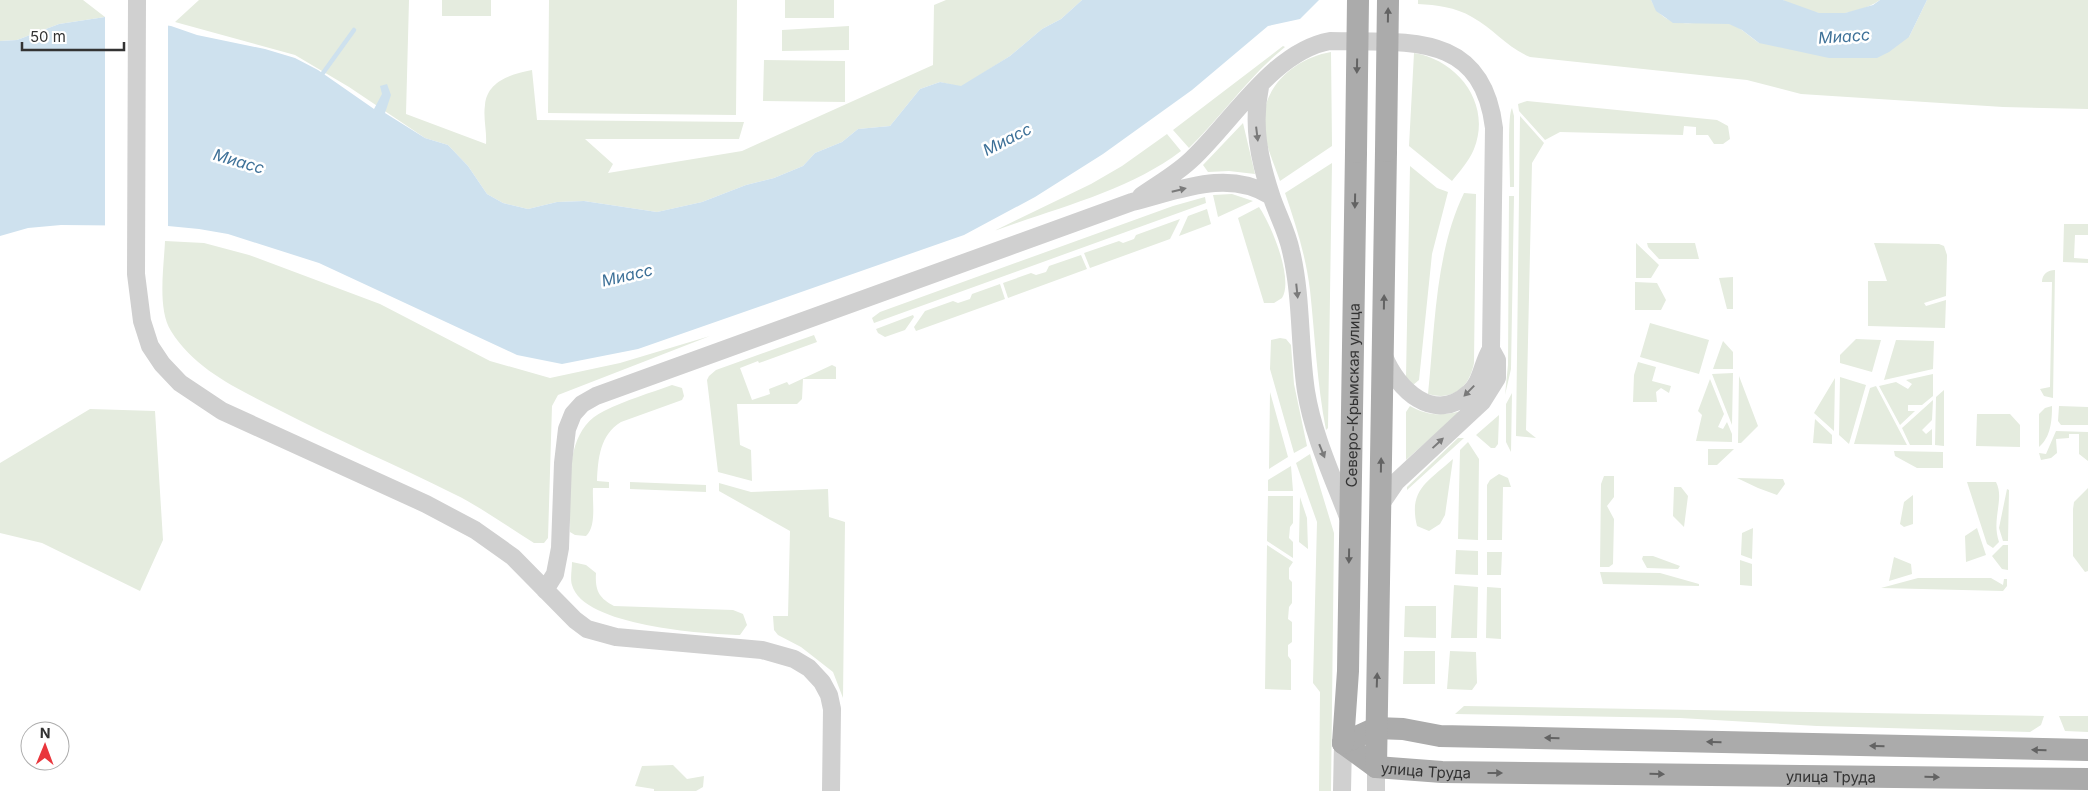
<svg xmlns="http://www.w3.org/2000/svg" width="2088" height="791" viewBox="0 0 2088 791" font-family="Inter,sans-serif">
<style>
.green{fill:#e5ecdf}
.water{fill:#cee1ee}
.pier{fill:#fff}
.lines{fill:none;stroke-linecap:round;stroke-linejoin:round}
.stream{stroke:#cee1ee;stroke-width:4.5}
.minor{stroke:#d0d0d0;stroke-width:18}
.major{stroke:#ababab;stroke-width:22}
.major-bridge{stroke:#ababab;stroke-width:22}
.oneway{fill:#636363}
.oneway2{fill:#7a7a7a}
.labels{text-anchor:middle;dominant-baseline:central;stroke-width:5;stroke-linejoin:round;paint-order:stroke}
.street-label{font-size:15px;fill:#333;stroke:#fff}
.water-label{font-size:16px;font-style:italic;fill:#3e7198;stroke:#fff}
</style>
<rect width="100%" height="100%" fill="#fff"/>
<path class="green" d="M0,0H83L105,17L59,24L17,40L0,41Z
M199,0H409L406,114L486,144C487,132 483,118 485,105C487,81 512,74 532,70L537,120L744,122L739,139H585L613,164L608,173L742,151L933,65L934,5L946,0H1082L1061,19L1042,29L1010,56L961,87L940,82L920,89L890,126L858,129L842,142L815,153L803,166L774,178L746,185L702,202L657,212L584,201L557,202L528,209L503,203L487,194L468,166L448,145L425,138L349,87L295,55L175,22Z
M442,0H491V16H442Z
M549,0H737L736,115L548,113Z
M785,0H834V18H785Z
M1418,0H1651C1668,37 1699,17 1730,24C1741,27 1750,37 1759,43L1909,37L1927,0H2088V109L2003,107L1801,94L1747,80L1530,57C1506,47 1494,29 1472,17C1455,7 1437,5 1418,4Z
M1783,0H1880C1853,19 1810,18 1783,0Z
M849,26V50L782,51V30Z
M1283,46L1285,47C1249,76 1222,116 1189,148L1173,130Z
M1331,52L1332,146L1280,181C1274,164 1266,146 1264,129C1259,88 1295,58 1331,52Z
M1414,53C1458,60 1492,104 1474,149C1469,161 1460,171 1452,181L1409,146Z
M764,60L845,61V102L763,101Z
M1527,101L1717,120L1728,126L1730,139L1723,144H1714L1708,135H1696V127L1684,126L1683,135L1560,132L1545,140L1519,111L1518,104Z
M1512,108L1514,116V187H1510C1510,171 1507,116 1512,108Z
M1520,116L1544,143L1532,163L1526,430L1536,438L1516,436Z
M1243,123L1255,174L1229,171L1208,172L1203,165Z
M1167,134L1181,151C1129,191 1056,208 994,231L1091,184L1122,166Z
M1332,163L1328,428L1326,430C1317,383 1315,337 1310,290C1306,257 1296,225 1285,193Z
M1410,166L1437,188L1448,192L1432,254L1419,380L1413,385L1406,377Z
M1464,193L1476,194L1474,363C1469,388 1453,401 1428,394C1435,328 1435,253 1464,193Z
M1232,194L1253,201L1218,217L1213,195Z
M1509,196H1514L1511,369L1505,395L1508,365Z
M1205,197L1206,203L874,323L872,318L880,312L1173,206Z
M1259,207C1271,224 1294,279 1282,298L1274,303H1264L1238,218Z
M1207,209L1211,224L1179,236L1188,216Z
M1180,219L1170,239L1090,268L1084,253L1119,241L1123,243L1134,239L1136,235Z
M2064,224H2088V235H2075L2074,258L2088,259V263L2063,262Z
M165,241L204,243L249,255L380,304L490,361L550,378L620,363L710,336L558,395L552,406L548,538L544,543H534C508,527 481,507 454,494C396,465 337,440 279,410C239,389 196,371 171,331C157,309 164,266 165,241Z
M1636,243L1659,265L1651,278H1636Z
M1647,243H1695L1699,259H1659L1648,247Z
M1874,243L1939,244L1944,246L1947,255L1946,296L1924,303L1926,306L1946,300L1945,328L1868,326V281H1887Z
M1081,255L1087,269L1008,298L1003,283L1031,273L1036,275L1046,272L1049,266Z
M2055,270L2053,398L2044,396L2040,389L2050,387L2052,282H2042C2042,274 2048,270 2055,270Z
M1733,277V309H1727L1719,278Z
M1635,282L1657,283L1666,300L1661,310H1635Z
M1000,284L1005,299L916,331L914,327L925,311L953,301L958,303L970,299L972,294Z
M913,315L914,317L905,330L885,337L878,333L876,329Z
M1650,323L1709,340L1699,374L1640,357Z
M814,335L817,342L759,363L758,361L740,368L752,400L770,394L769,389L787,382L789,385L832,365L836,367V379H803L802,399L797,404H737L740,445L751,450L752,481L718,472L707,380L709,376L716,370Z
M1280,338L1286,339L1291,345L1294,384L1307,446L1294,453L1270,369L1271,340Z
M1856,339L1881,340L1872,372L1840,363V355Z
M1896,340L1934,341L1933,369L1884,380Z
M1723,341L1733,352V369H1713Z
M1638,362L1656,367L1652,381L1671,386L1669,393L1661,388L1656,392L1657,402H1633L1634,375Z
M1733,373L1732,425L1712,374Z
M1933,374V396L1922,405H1908V411H1915L1900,425L1879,386L1896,382L1908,389L1912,384L1906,380Z
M1739,376L1758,426L1741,443H1738Z
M1840,377L1866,385L1849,444L1839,435Z
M1835,378L1834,431L1814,413Z
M1710,379L1724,414L1718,427L1723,429L1727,422L1732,434V442L1696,441L1702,415L1698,411Z
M672,385L682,388L684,396L682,400L621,422C600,435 598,458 597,481L609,482V488H593C592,501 597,526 586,536L575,535L570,532C571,493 561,431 604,411C626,400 650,393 672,385Z
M1876,386L1907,445L1854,444L1870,388Z
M1944,390V446L1935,445L1936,397Z
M1270,392L1288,457L1269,469Z
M1512,393L1511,452L1506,442V404Z
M1933,400L1932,420L1922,430L1926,434L1932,429V445H1910L1902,428Z
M1410,406C1428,416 1441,416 1461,411L1406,460V412Z
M2052,406C2052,420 2051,437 2039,447V414L2045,408Z
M2059,406L2088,407V425H2061L2058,421Z
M90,409L155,411L163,540L140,591L42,543L0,533V463Z
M1977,414H2010L2020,425V447L1976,446Z
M1499,415L1498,444L1495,448H1491L1476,435Z
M1815,419L1832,435V444L1813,443Z
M2056,431L2088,432V461L2079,454V434H2069V438L2056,439L2057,453L2051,458L2041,460L2039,453L2046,454Z
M1458,438H1464L1407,490V487Z
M1468,442L1479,459L1478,540L1458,539L1460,450Z
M1708,449H1734L1717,465H1708Z
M1894,451L1943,452V468H1917L1895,456Z
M1310,454L1334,533L1331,791H1319L1320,692L1313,683L1317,522L1296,463Z
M1453,459L1445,515L1440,524L1429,531L1417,526C1408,489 1429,481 1453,459Z
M1291,466L1293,491H1268V480Z
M1499,474L1508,478L1511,487H1503L1502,540H1487V485L1490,480Z
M1604,476H1614V497L1607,506L1614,519L1613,564L1609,567H1600L1601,484Z
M1737,478L1783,479L1785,484L1777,495L1758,488Z
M630,482L706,485V492L630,489Z
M1967,482H1996C2005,499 1991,519 1999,542L1993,548L1987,544Z
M719,483L751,492L828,489L829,517L845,522L843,698L833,672L801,647L778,635L774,630L773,616H788L790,531L719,491Z
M1674,487H1681L1688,496L1684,527L1673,516Z
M2088,488V571L2085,572L2073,556V509L2074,502Z
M2007,489L2009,490L2008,541H2003L1999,528Z
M1913,495V524L1904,527L1900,524L1904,502Z
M1268,496H1293V523L1290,527L1289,538L1293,542V558L1267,541Z
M1300,497L1307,518L1308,549L1299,542Z
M1753,528L1752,559L1741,555L1742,533Z
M1977,528L1986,555L1966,562L1965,536Z
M1267,545L1293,562L1289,568V579L1292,582V603L1289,607L1288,619L1292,622V642L1288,645V656L1291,660V690L1265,689Z
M2003,545H2008V570L2002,569L1992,556Z
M1456,550L1478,551V575L1455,574Z
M1487,552H1502L1501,575H1487Z
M1643,556H1653L1680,566L1678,569L1647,568L1642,559Z
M1894,557L1911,564L1912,574L1889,581Z
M1740,560L1752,564V586L1740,585Z
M572,562L586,565L596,573C595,589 598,598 614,606L733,610L743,614L747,625L740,635C704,634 583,626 572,585C570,579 572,569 572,562Z
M1600,572L1660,573L1699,584V586L1603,584Z
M1918,578H1991L2003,585L2004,579H2007V586L2003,591L1881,588Z
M1454,585L1478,587L1477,638H1451Z
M1487,587L1501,588V639L1486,638Z
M1405,606H1436V638L1404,637Z
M1404,651H1435V684H1403Z
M1450,651L1476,652L1477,683L1472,690L1447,689Z
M1464,706L2044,716L2041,725L2030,732L1817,726L1680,718L1455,714Z
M2059,716H2088V732L2065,731Z
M673,765L687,779L704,776L703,787L696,791H654V789L635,786L642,766Z"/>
<path class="water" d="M1082,0H1319L1300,19L1268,26L1192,90L1103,154L1035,197L964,235L638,349L562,364L517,355L319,263L228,234L199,229L168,226L61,225L28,228L0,236V41L17,40L59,24L105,17L171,26L197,35L265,49L295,58L318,70L374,109L382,94L380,86L387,84L391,95L385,113L425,138L448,145L468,166L487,194L503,203L528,209L557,202L584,201L657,212L702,202L746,185L774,178L803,166L815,153L842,142L858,129L890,126L920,89L940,82L961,86L1010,56L1042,29L1061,19Z
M1651,0H1783L1819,13H1845L1873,5L1880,0H1927L1909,37L1889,52L1877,58H1829L1759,43L1742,30L1729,24L1673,23L1656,11Z"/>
<path class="pier" d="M105,17H123L168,23V226H105Z"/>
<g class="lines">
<path class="stream" d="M319,77L323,73L354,30"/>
<path class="minor" d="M137,0L136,274L142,321L150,346L162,364L180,383L222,411L426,504L475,530L513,557L575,620L587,629L616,637L762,650L794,659L809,668L822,682L829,695L832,709L831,791
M1260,87C1252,124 1259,159 1271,195C1277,214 1287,231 1291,251C1302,297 1299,345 1306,391C1313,435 1332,475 1348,517
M1141,196C1158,184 1178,173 1193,158C1233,120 1274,51 1330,41C1406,43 1482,30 1494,128L1491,349L1497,360V378L1482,402L1396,482L1381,504
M1384,356C1397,389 1434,425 1469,393C1482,382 1482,363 1491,349
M545,590L555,574L560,548L563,463L567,429L573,414L582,404L596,396L1132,202C1177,191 1228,168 1271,196
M1342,791L1343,743
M1376,791V767"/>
<g class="major">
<path id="s1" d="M1343,743L1376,767L1442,772L2088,779"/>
<path d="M1343,743L1376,728L1403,729L1440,736L2088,750"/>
<path id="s2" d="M1343,743L1348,671L1356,152"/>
<path d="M1376,767L1386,151"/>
</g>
<path class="major-bridge" d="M1386,151L1388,0
M1356,152L1358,0"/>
</g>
<defs><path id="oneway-solid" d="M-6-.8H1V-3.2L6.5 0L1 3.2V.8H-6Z" transform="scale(1.25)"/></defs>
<g class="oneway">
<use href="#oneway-solid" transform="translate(1388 15) rotate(-89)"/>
<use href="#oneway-solid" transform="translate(1357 66) rotate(91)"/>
<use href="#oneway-solid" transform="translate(1355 201) rotate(91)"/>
<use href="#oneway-solid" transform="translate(1384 302) rotate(-89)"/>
<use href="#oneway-solid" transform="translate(1381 465) rotate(-89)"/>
<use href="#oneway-solid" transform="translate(1349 556) rotate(91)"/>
<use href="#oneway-solid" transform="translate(1377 680) rotate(-88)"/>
<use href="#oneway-solid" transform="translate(1552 738) rotate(-179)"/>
<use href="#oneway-solid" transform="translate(1714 742) rotate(-179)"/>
<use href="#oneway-solid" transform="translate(1877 746) rotate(-179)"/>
<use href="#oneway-solid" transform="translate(2039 750) rotate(-179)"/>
<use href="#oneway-solid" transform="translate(1495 773)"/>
<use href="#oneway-solid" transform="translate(1657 774) rotate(1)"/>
<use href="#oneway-solid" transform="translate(1932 777) rotate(1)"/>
</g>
<g class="oneway2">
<use href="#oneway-solid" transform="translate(1257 134) rotate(83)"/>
<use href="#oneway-solid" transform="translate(1179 190) rotate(-14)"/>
<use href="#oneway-solid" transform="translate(1297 291) rotate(84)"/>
<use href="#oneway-solid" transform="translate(1469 391) rotate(134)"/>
<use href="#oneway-solid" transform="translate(1438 443) rotate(-43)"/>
<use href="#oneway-solid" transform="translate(1322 451) rotate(68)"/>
</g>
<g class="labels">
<g class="street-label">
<text stroke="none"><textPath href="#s2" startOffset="348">Северо-Крымская улица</textPath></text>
<text stroke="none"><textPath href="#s1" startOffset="91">улица Труда</textPath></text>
<text stroke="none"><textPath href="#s1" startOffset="496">улица Труда</textPath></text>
</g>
<g class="water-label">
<text transform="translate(1844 36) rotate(-4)">Миасс</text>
<text transform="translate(1007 139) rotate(-27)">Миасс</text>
<text transform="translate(239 161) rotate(16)">Миасс</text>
<text transform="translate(627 275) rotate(-13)">Миасс</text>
</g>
</g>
<g transform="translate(45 746) rotate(1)"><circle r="24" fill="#ffffff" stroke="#adadad"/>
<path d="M0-4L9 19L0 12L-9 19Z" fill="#e9363c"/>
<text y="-8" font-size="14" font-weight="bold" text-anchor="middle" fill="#333333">N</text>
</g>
<path d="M22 42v8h102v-8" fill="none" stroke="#333333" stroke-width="2.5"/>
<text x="30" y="42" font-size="15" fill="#333333" stroke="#ffffff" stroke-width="4" paint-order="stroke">50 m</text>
</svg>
